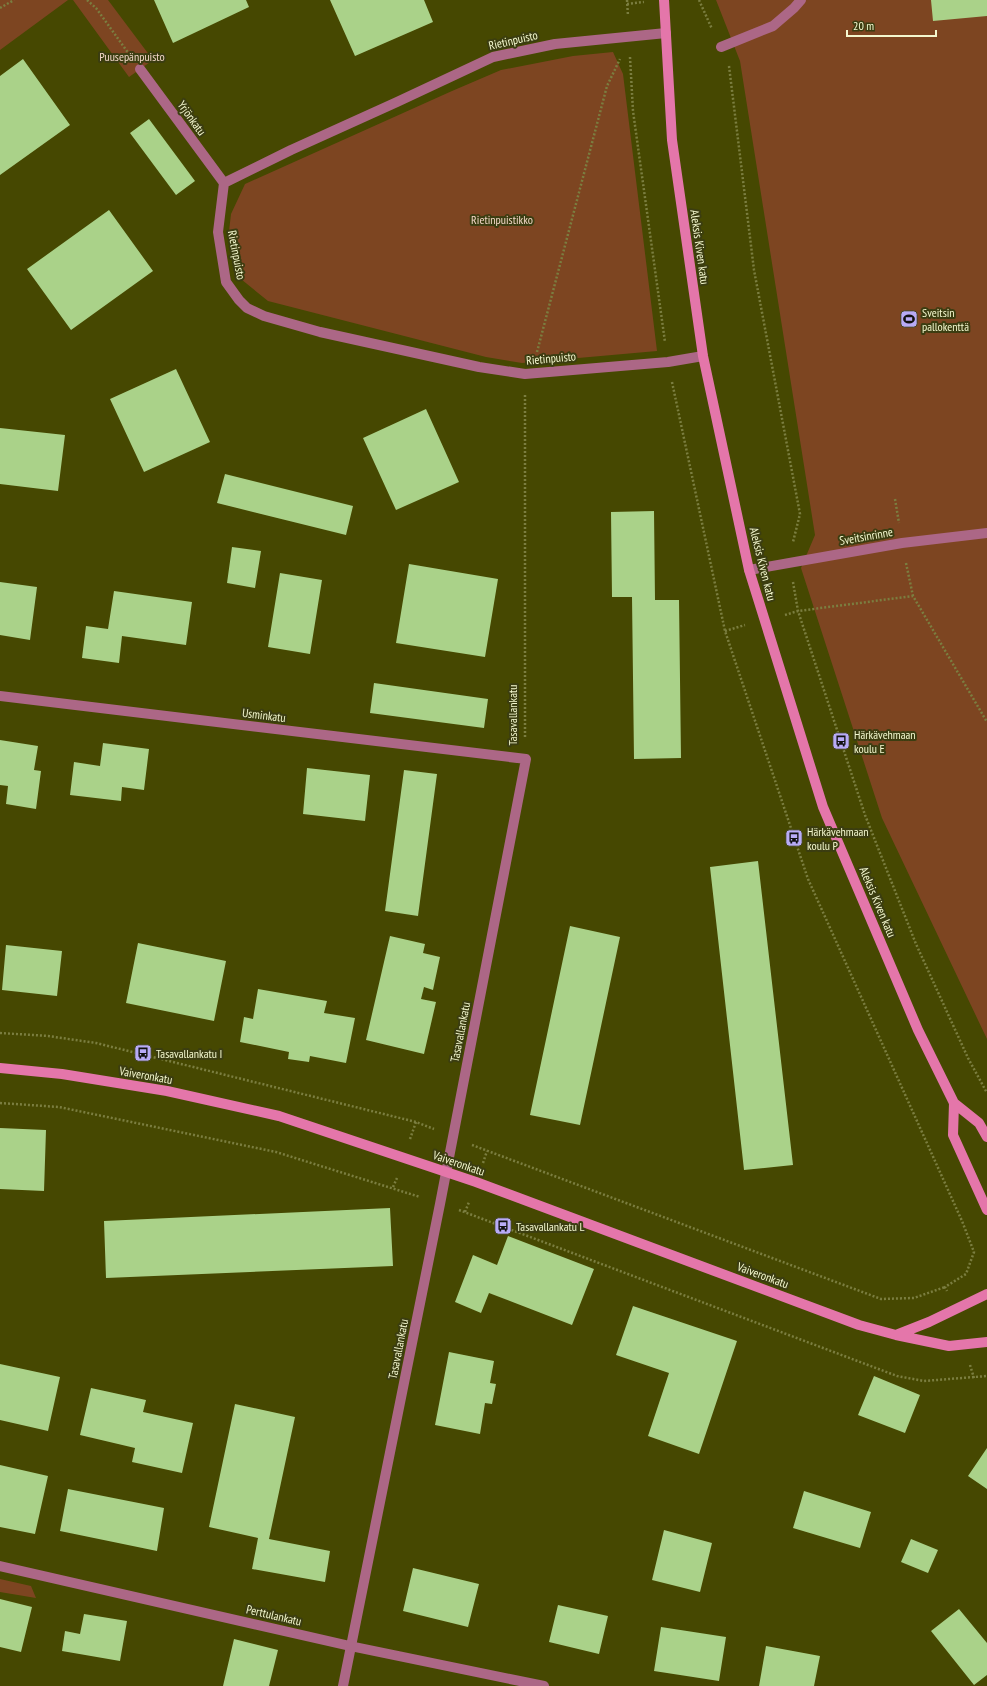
<svg xmlns="http://www.w3.org/2000/svg" width="987" height="1686" viewBox="0 0 987 1686" font-family="'PT Sans Narrow',sans-serif">
<style>
.green{fill:#7d4521}
.building{fill:#aad289}
.lines{fill:none;stroke-linecap:round;stroke-linejoin:round}
.path{stroke:#7b7e40;stroke-width:2.5;stroke-dasharray:2 2;stroke-linecap:butt}
.lane{stroke:#ac6786;stroke-width:10}
.street{stroke:#ac6786;stroke-width:10}
.secondary{stroke:#e476aa;stroke-width:10}
.labels{text-anchor:middle;dominant-baseline:central;stroke-width:4;stroke-linejoin:round;paint-order:stroke}
.street-label{font-size:12px;fill:#f4f8cf;stroke:#3b3d11}
.park-label{font-size:12px;fill:#f2d7c7;stroke:#3b3d11}
.poi-label{font-size:12px;fill:#f4f8cf;stroke:#3b3d11;text-anchor:start}
</style>
<rect width="100%" height="100%" fill="#464801"/>
<path class="green" d="M0,0H68L0,50Z
M73,0H108L153,60L129,77Z
M716,0H987V1039L882,818L801,568L815,535L740,61Z
M613,52L623,74L657,351L522,363L486,357L268,301L236,275L228,240L231,214L245,184L452,91L501,70L573,56Z
M0,1579L31,1586L36,1598L0,1592Z"/>
<path class="building" d="M154,0H246L249,7L173,43Z
M330,0H424L433,22L355,56Z
M931,0H987V16L933,21Z
M23,59L70,125L0,175V76Z
M149,119L195,181L176,195L130,133Z
M109,210L153,271L71,330L27,269Z
M176,369L210,442L144,472L110,399Z
M426,409L459,482L396,510L363,438Z
M0,428L65,435L58,491L0,484Z
M225,474L353,506L346,535L217,503Z
M654,511L655,600H679L681,758L634,759L632,597H612L611,512Z
M232,547L261,551L255,588L227,583Z
M409,564L498,579L485,657L396,643Z
M280,573L322,580L310,654L268,647Z
M0,582L37,587L30,640L0,635Z
M114,591L192,602L186,645L122,636L119,663L82,658L86,626L108,629Z
M374,683L488,699L484,728L370,713Z
M0,740L38,746L34,770L41,771L36,809L6,804L8,786L0,785Z
M103,743L149,749L144,790L122,787L121,801L70,795L74,762L100,766Z
M307,768L370,775L365,821L303,814Z
M404,770L437,774L418,916L385,911Z
M758,861L793,1165L744,1170L710,867Z
M570,926L620,937L580,1125L530,1115Z
M390,936L425,944L423,953L440,957L433,990L424,987L421,999L436,1002L424,1054L366,1040Z
M138,943L226,961L214,1021L126,1003Z
M6,945L62,951L57,996L2,990Z
M258,989L327,1001L324,1013L355,1018L346,1063L310,1056L309,1062L288,1059L289,1052L240,1042L244,1017L253,1019Z
M0,1128L46,1130L44,1191L0,1189Z
M390,1208L393,1266L106,1278L104,1221Z
M508,1236L594,1269L572,1325L489,1293L481,1313L455,1302L473,1255L497,1265Z
M633,1306L737,1341L699,1454L648,1436L669,1373L616,1355Z
M449,1352L494,1361L490,1383L496,1384L492,1404L485,1403L480,1434L435,1425Z
M0,1364L60,1377L48,1431L0,1420Z
M874,1376L920,1395L905,1433L858,1415Z
M91,1388L146,1400L143,1412L193,1423L182,1473L132,1462L135,1448L80,1435Z
M235,1404L295,1417L269,1539L330,1551L325,1582L252,1569L258,1538L209,1527Z
M987,1448V1489L968,1476Z
M0,1465L48,1476L35,1534L0,1527Z
M68,1489L164,1508L157,1551L60,1531Z
M804,1491L871,1512L860,1548L793,1528Z
M664,1530L712,1543L700,1592L652,1580Z
M911,1539L938,1550L928,1573L901,1562Z
M413,1568L479,1584L468,1627L403,1611Z
M0,1599L32,1607L21,1652L0,1647Z
M558,1605L608,1616L599,1654L549,1642Z
M959,1609L987,1643V1675L974,1685L931,1631Z
M84,1614L127,1621L120,1661L62,1651L65,1631L80,1634Z
M661,1627L726,1637L719,1681L654,1671Z
M234,1639L278,1650L269,1686H223Z
M766,1646L820,1656L814,1686H759Z"/>
<g class="lines">
<path class="path" d="M87,0L96,8L129,54
M627,0L628,16
M699,0L712,29
M627,4L644,2
M0,8L14,0
M630,57L633,111L665,342
M729,66L754,270L800,514L793,542
M537,352L607,86L620,59
M672,382L725,631L808,879L962,1221L974,1252L966,1274L945,1287L947,1291
M525,395V738
M895,499L899,523
M906,563L913,596
M793,582L798,611L865,815L916,944L968,1058L987,1093
M785,615L798,611L913,596L987,722
M725,631L745,625
M0,1033L48,1036L96,1043L416,1122L434,1129
M0,1103L59,1107L276,1152L420,1197
M410,1139L416,1122
M472,1145L881,1299L914,1298L945,1287
M483,1163L487,1151
M393,1187L397,1178
M459,1210L897,1376L924,1381L987,1376
M465,1212L469,1202
M970,1365L974,1378"/>
<path class="lane" d="M721,47L773,26L794,8L801,0
M749,570L902,543L987,533"/>
<path class="street" d="M666,33L555,44L493,57L397,102L291,150L224,183L218,232L226,282L239,300L247,308L264,316L320,332L479,367L525,374L668,362L703,356
M140,69L224,183
M0,696L526,759L440,1204L343,1686
M0,1566L350,1646L544,1686"/>
<path class="secondary" d="M664,0L672,140L703,356L749,570L823,807L918,1030L954,1103L979,1123L987,1137
M0,1068L62,1074L167,1091L279,1116L476,1182L859,1325L896,1335L949,1346L987,1342
M954,1103L953,1135L987,1210
M896,1335L929,1322L987,1294"/>
</g>
<defs>
<symbol id="stadium-square" viewBox="-11 -11 22 22"><rect x="-9" y="-9" width="18" height="18" rx="4" fill="#b8abf7" stroke="#3b3d11"/><path d="M0-5a6.5 5 0 1 0 0 10a6.5 5 0 1 0 0-10ZM-3.5-1.8h7v3.6h-7Z" fill="#111"/></symbol>
<symbol id="bus-square" viewBox="-11 -11 22 22"><rect x="-9" y="-9" width="18" height="18" rx="4" fill="#b8abf7" stroke="#3b3d11"/><path d="M-5-6H5V4H4V6H2V4H-2V6H-4V4H-5ZM-3.5-4V0h7V-4ZM-3.5 1.2v1.5H-2V1.2ZM2 1.2v1.5H3.5V1.2Z" fill="#111"/></symbol>
</defs>
<g fill-rule="evenodd">
<use href="#stadium-square" x="899" y="309" width="20" height="20"/>
<use href="#bus-square" x="831" y="731" width="20" height="20"/>
<use href="#bus-square" x="784" y="828" width="20" height="20"/>
<use href="#bus-square" x="133" y="1043" width="20" height="20"/>
<use href="#bus-square" x="493" y="1216" width="20" height="20"/>
</g>
<g class="labels">
<g class="street-label">
<text transform="translate(513 40) rotate(-13)">Rietinpuisto</text>
<text transform="translate(192 118) rotate(54)">Yrjönkatu</text>
<text transform="translate(700 247) rotate(82)">Aleksis Kiven katu</text>
<text transform="translate(237 255) rotate(79)">Rietinpuisto</text>
<text transform="translate(551 358) rotate(-5)">Rietinpuisto</text>
<text transform="translate(866 536) rotate(-10)">Sveitsinrinne</text>
<text transform="translate(763 564) rotate(76)">Aleksis Kiven katu</text>
<text transform="translate(264 715) rotate(7)">Usminkatu</text>
<text transform="translate(512 715) rotate(-90)">Tasavallankatu</text>
<text transform="translate(878 902) rotate(67)">Aleksis Kiven katu</text>
<text transform="translate(460 1032) rotate(-79)">Tasavallankatu</text>
<text transform="translate(146 1075) rotate(10)">Vaiveronkatu</text>
<text transform="translate(459 1163) rotate(19)">Vaiveronkatu</text>
<text transform="translate(763 1275) rotate(20)">Vaiveronkatu</text>
<text transform="translate(398 1349) rotate(-79)">Tasavallankatu</text>
<text transform="translate(274 1615) rotate(13)">Perttulankatu</text>
</g>
<g class="park-label">
<text x="132" y="56">Puusepänpuisto</text>
<text x="502" y="219">Rietinpuistikko</text>
</g>
<g class="poi-label">
<text x="922" y="312">Sveitsin<tspan x="922" dy="14">pallokenttä</tspan></text>
<text x="854" y="734">Härkävehmaan<tspan x="854" dy="14">koulu E</tspan></text>
<text x="807" y="831">Härkävehmaan<tspan x="807" dy="14">koulu P</tspan></text>
<text x="156" y="1053">Tasavallankatu I</text>
<text x="516" y="1226">Tasavallankatu L</text>
</g>
</g>
<path d="M847 30v6h89v-6" fill="none" stroke="#f4f8cf" stroke-width="2"/>
<text x="853" y="30" font-size="12" fill="#f4f8cf" stroke="#3b3d11" stroke-width="3" paint-order="stroke">20 m</text>
</svg>
